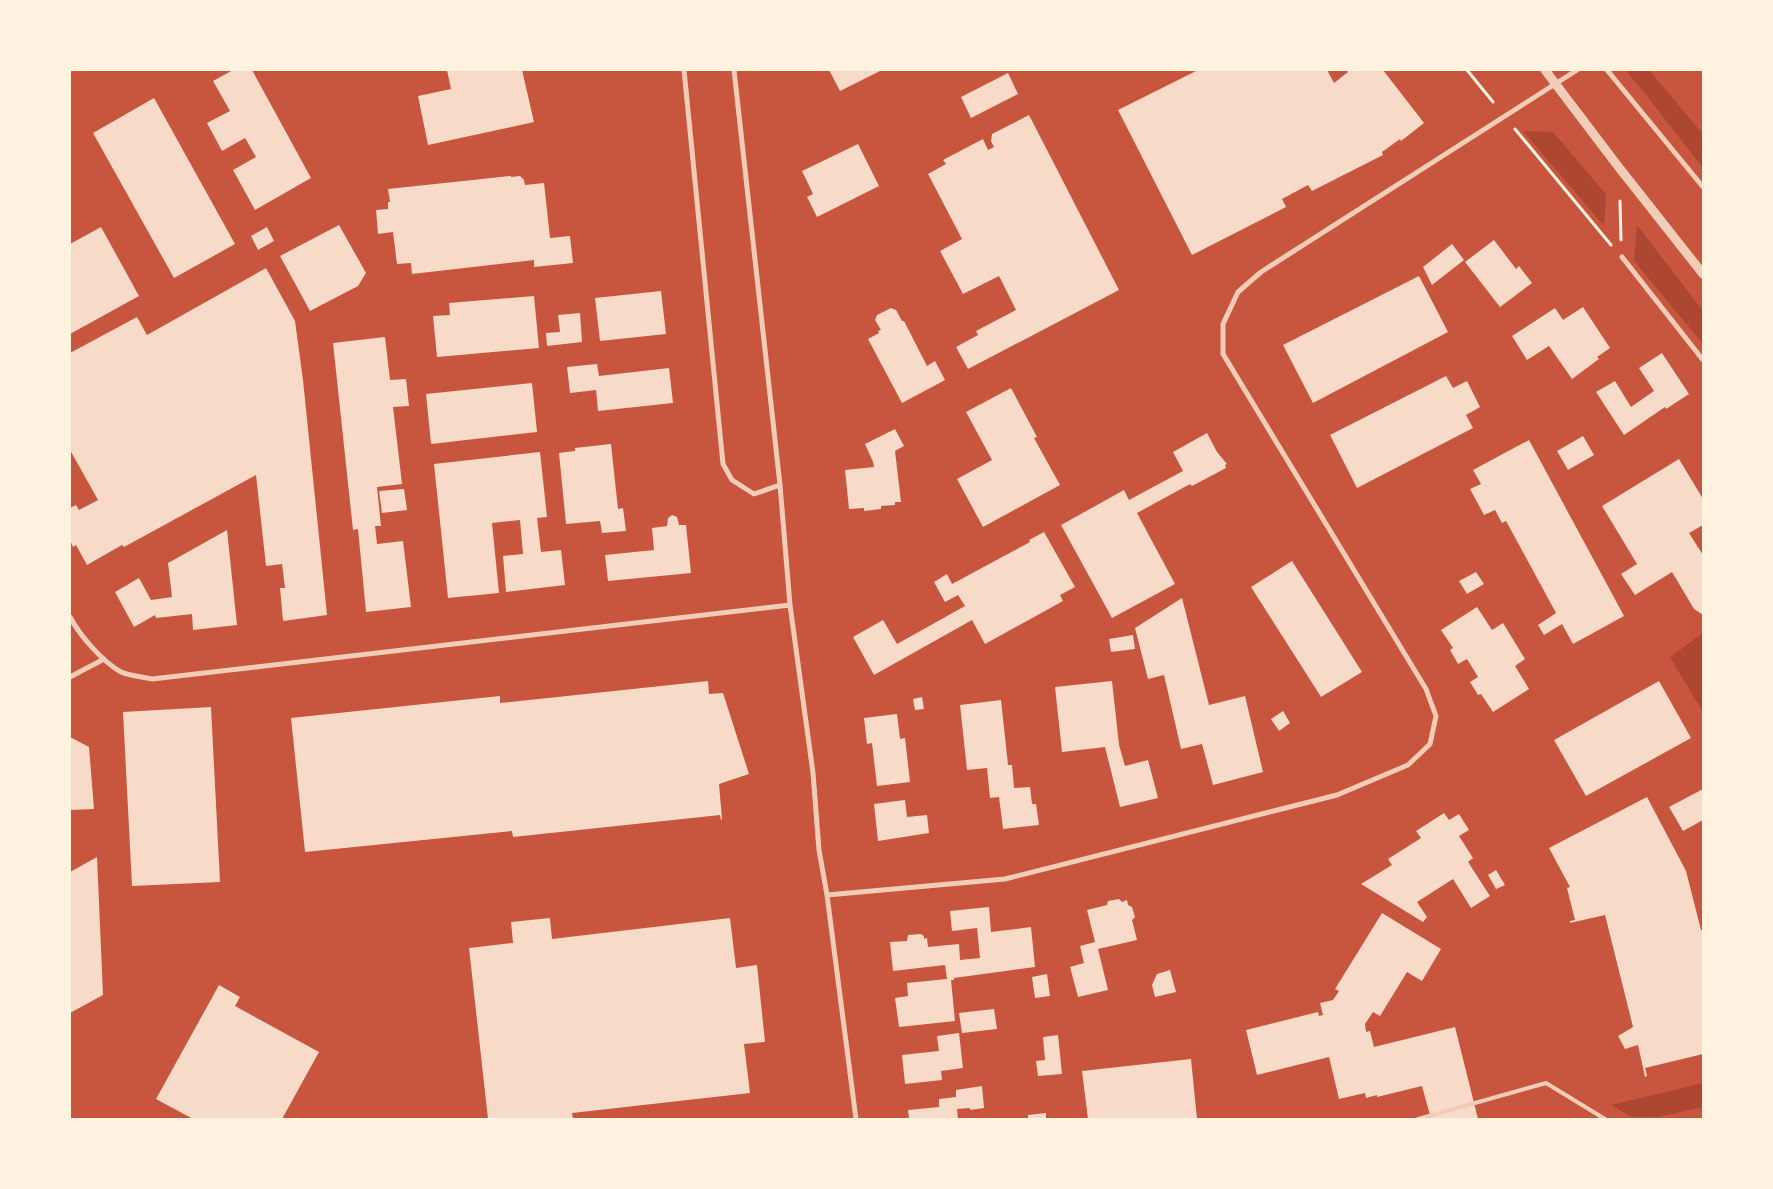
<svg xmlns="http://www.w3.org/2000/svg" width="1773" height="1189" viewBox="0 0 1773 1189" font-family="'Fira Sans',sans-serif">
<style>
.green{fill:#ae4732}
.building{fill:#f7dbc8}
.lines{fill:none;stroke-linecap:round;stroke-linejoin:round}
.path{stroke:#fff3e0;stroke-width:3}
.service{stroke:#f1ccb7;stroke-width:4}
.minor{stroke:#f1ccb7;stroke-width:5}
.tertiary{stroke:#f1ccb7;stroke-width:9}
</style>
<rect width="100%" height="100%" fill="#c8553d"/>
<path class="green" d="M1625,70H1649L1703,134V168L1647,96Z
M1523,131L1553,132L1606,194L1604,226Z
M1637,225L1703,311V344L1634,261Z
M1703,633V712L1670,657Z
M1703,1083V1107L1658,1117H1632L1611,1105Z"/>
<path class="building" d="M233,70H252L311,178L255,210L233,170L256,157L245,138L222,151L207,123L230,111L213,81Z
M447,70H522L534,122L428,145L418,96L451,89Z
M829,70H882L840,91Z
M1198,70H1327L1334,83L1348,72L1346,70H1383L1424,123L1401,141L1400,139L1382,152L1383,155L1312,191L1308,185L1282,199L1286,207L1192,255L1118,110Z
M1008,73L1018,94L971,118L961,97Z
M154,98L235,244L174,278L93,133Z
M1029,115L1119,290L968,369L956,347L978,335L976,331L1016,310L999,276L963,294L940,251L962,239L928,174L946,164L943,160L983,139L988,150L994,147L991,141L992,134Z
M858,144L879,186L817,217L807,197L813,194L802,171Z
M511,176V177L520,176L524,180L525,185L544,183L550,238L570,236L573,263L534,267V260L412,274L411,263L397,264L393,232L378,234L376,210L388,209V202H390L388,189Z
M339,225L366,273L358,286L310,311L280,256Z
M101,227L139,296L70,334V244Z
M267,227L274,241L258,250L251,236Z
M1494,240L1516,269L1519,266L1532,283L1500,307L1465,262Z
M1452,244L1464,260L1432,285L1423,267Z
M266,268L295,321L303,380L327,615L283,621L280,588H285L282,564L266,566L256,475L124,547L122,545L87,565L76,545L73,547L70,540V508L76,505L79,510L98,500L70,450V353L137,317L147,335Z
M1419,276L1448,332L1313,403L1283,345Z
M661,291L666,334L600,341L595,298Z
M534,296L539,348L437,357L433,316L450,315L449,303Z
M1583,307L1610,348L1597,357L1599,359L1572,379L1549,346L1527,360L1512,336L1555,308L1563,320Z
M891,308L896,310L902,321H904L927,366L935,361L945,380L902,403L868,339L879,333L878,331L881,330L875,320L877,315Z
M580,313L582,342L547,346L546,333L560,332L558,315Z
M385,337L390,380L406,379L409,406L393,407L402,484L377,487L381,526H375L377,544L403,541L411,607L366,612L358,529L353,530L333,343Z
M1662,353L1689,394L1666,409L1665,407L1624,435L1596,392L1615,381L1631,407L1654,391L1639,368Z
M597,364L599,376L669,368L673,403L598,411L596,390L570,393L567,367Z
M1446,376L1453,388L1467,381L1480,407L1466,415L1473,428L1357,488L1330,435Z
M532,383L537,432L431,444L426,394Z
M1011,388L1037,437L1034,438L1060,485L983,527L957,479L992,460L966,412Z
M895,429L904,446L895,451L901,502H895V505L881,506V509L864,511V508L849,509L845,470L874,467L873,462L865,444Z
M1207,433L1217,452L1227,464L1225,465L1226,468L1192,486L1190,484L1137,513L1175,584L1112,618L1061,525L1124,490L1129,500L1183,471L1173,452Z
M1583,436L1594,455L1568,470L1557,451Z
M1529,440L1624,616L1573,644L1562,624L1544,635L1538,625L1556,613L1506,521L1502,523L1495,510L1484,515L1470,489L1481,484L1473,470Z
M611,444L618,509L623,508L626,531L602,533L600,521L566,524L559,453L575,451V448Z
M540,452L547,517L537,518L541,552L561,550L565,585L506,592L503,556L523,554L520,520L492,523L499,593L448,598L434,464Z
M1679,459L1703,499V525L1689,533L1703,555V615L1694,609L1672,572L1635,595L1621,574L1637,564L1602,506Z
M404,489L407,510L382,513L379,491Z
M672,515L677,517L679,525H686L691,573L608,581L605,555L654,550L652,528L667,526L668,518Z
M227,530L237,625L193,630L192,614L156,618L155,615L134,627L115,592L139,578L151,600L172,597L168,563Z
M1044,532L1075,587L1060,595L1063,601L985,644L972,620L874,675L853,637L883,620L897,644L965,606L958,595L945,602L934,582L947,574L952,584L1030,542L1029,540Z
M1292,561L1362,672L1321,697L1251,587Z
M1476,572L1484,584L1467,594L1459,581Z
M1182,598L1209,705L1245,696L1263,772L1213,785L1202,744L1181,749L1164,675L1148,679L1135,628Z
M1477,607L1492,630L1503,623L1525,659L1515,666L1529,689L1493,712L1481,694L1478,695L1470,682L1478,677L1467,659L1458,664L1450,650L1453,648L1441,630Z
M1133,635L1135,649L1111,652L1109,639Z
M708,681L709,694L723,693L749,774L719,784L722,819L721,820L720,815L513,837L512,831L305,852L291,718L500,696V703Z
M1112,681L1119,745L1125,766L1148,760L1158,798L1120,807L1105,747L1062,752L1055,687Z
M1659,681L1691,738L1586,796L1554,740Z
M922,697L924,709L915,710L913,699Z
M1001,700L1008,765H1012L1014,788L1030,787L1032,804H1036L1039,825L1003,829L999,797L990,798L987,768L967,770L960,705Z
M211,707L220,882L132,886L123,712Z
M1283,711L1290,723L1279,731L1271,719Z
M897,714L900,739L905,738L910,782L877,786L872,743L867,744L864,718Z
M70,737L89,747L94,809L70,810Z
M1703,789V820L1683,831L1669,807Z
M1647,797L1686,871L1701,930H1703V1054L1645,1068L1647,1076L1645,1077L1638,1045L1625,1049L1618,1036L1633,1027L1605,915L1570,923V921L1575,920L1567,888L1570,887L1549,848Z
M905,800L907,817L927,815L929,833L878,841L874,804Z
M1444,813L1449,820L1459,814L1469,830L1459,836L1473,858L1468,862L1490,896L1471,908L1453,879L1417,902L1427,917L1423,922L1361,884L1392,865L1388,859L1421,838L1416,831Z
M97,857L103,995L70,1013V872Z
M1496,870L1505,885L1496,889L1488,875Z
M1119,899L1122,902L1127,900L1128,905L1132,907L1135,917L1132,920L1137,940L1098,949L1108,990L1078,997L1070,967L1084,963L1080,946L1095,942L1087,910L1107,905L1108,901Z
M989,907L991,932L1031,927L1035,967L954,978V980H951L955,1021L899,1027L895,998L908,996L907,983L947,979L945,965L893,971L890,942L907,941L908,935L921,934L924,936V939L927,938L928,947L959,944L960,960L980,958L977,928L952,931L950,911Z
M1382,913L1441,949L1422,981L1407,972L1380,1016L1373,1012L1365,1024L1366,1032L1370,1031L1374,1047L1455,1027L1478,1119H1431L1422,1086L1377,1097V1095L1366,1098L1365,1093L1339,1099L1329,1057L1257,1075L1246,1030L1318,1012L1319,1016L1323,1015L1320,1003L1333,1000L1339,991L1335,989Z
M550,918L552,939L730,918L736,968L757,965L765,1042L744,1044L750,1093L572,1113L573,1119H533V1118L488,1119L469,948L513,943L511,922Z
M1170,970L1176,992L1155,997L1152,985L1157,974Z
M1047,974L1050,996L1035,998L1032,977Z
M219,985L240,997L235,1006L319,1052L282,1119H193L156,1099Z
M994,1009L997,1029L962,1033L959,1013Z
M959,1033L963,1068L941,1071L942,1080L905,1084L902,1055L939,1051L937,1036Z
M1058,1035L1062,1074L1038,1076L1036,1061L1045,1060L1043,1037Z
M1191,1059L1197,1119H1088L1082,1071Z
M982,1086L984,1108L970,1110V1108L957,1109L958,1119H909L908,1110L939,1107V1099L956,1097V1090Z
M1046,1113V1119H1028V1115Z"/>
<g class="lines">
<path class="path" d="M1467,70L1493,102
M1515,129L1611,245
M1620,201L1621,240"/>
<path class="service" d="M1418,1119L1546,1083L1605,1119"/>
<path class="minor" d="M684,70L723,464L732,480L754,494L780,485
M734,70L780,485L790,605L813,773L819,850L827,895L856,1119
M1607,70L1703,187
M1622,257L1703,360
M70,617C80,636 103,662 121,672C130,676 143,677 152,679L790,605
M70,677L104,659
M827,895L1005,879L1337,795L1408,765L1430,744L1436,716L1426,689L1223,354V324L1238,292L1261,272L1577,70"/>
<path class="tertiary" d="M1545,70L1617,165L1703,274"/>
</g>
<rect width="1773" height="1189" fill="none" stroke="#fff3e0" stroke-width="142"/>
</svg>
